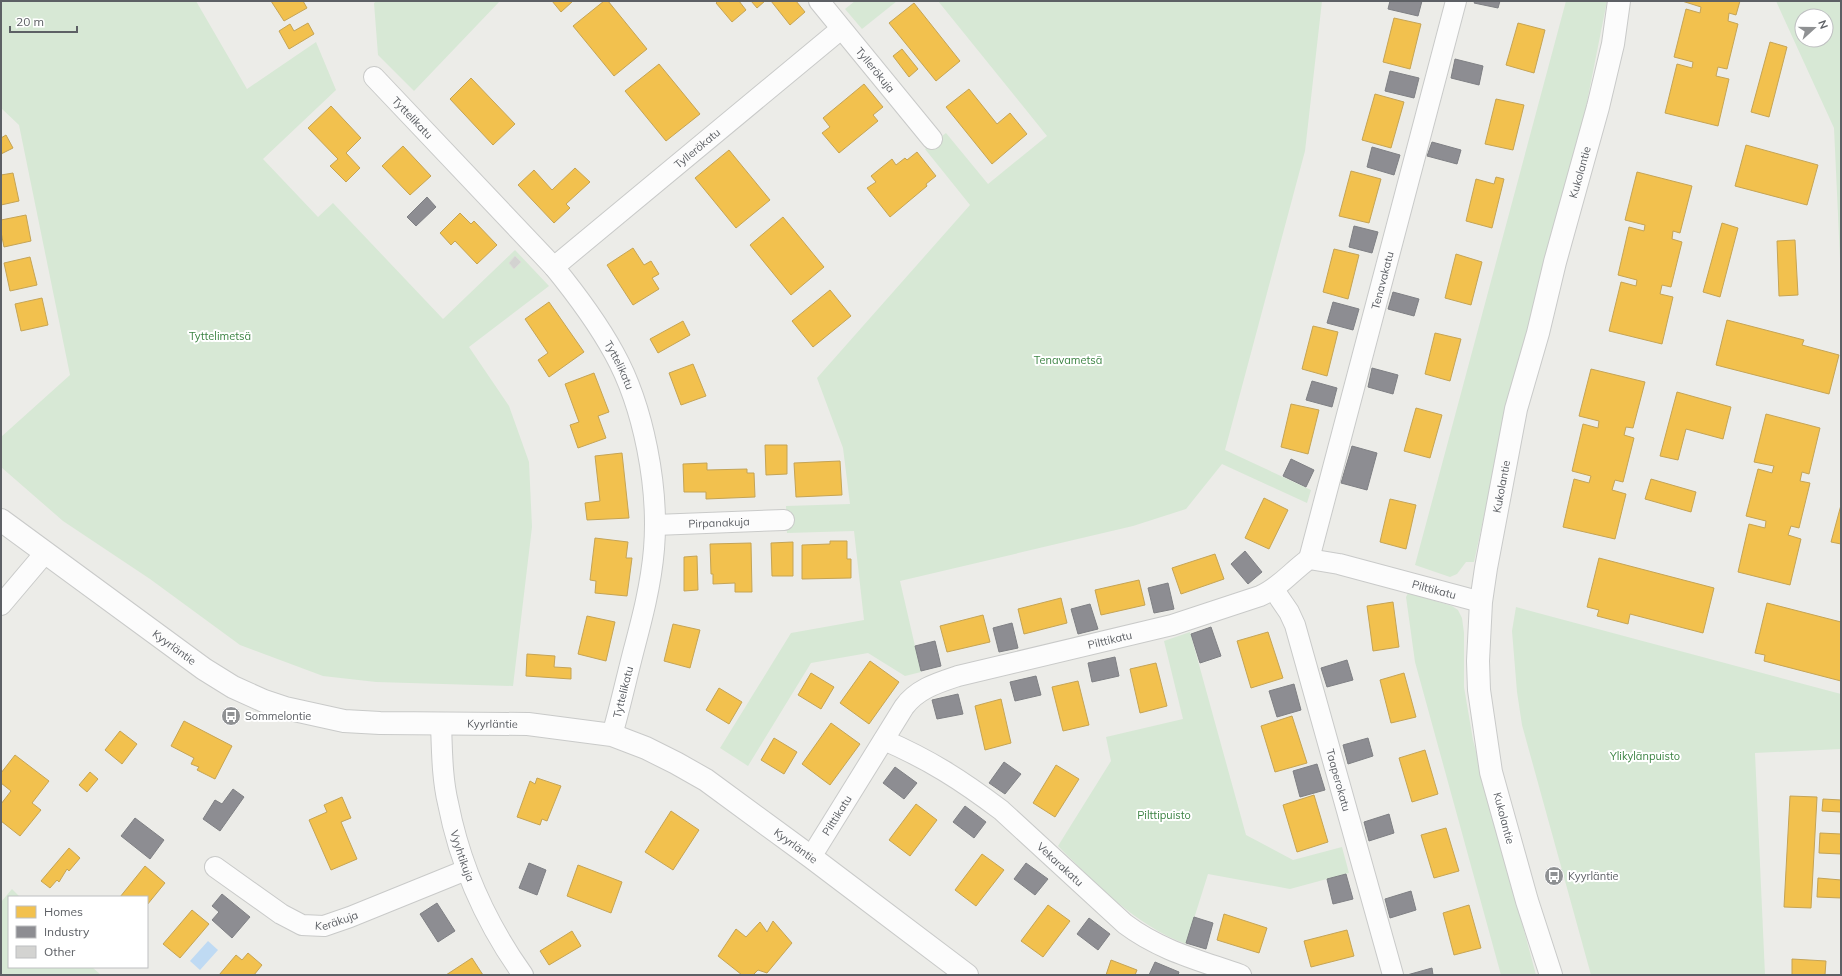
<svg xmlns="http://www.w3.org/2000/svg" width="1842" height="976" viewBox="0 0 1842 976" font-family="Mulish,sans-serif">
<style>
.green{fill:#d7e8d5;fill-rule:evenodd}
.water{fill:#bfdaf3}
.homes{fill:#f2c14e;stroke:#c5a455}
.industry{fill:#8d8d92;stroke:#7f8084}
.building{fill:#d3d3d1;stroke:#dcdbd8}
.lines{fill:none;stroke-linecap:round;stroke-linejoin:round}
.minor-casing{stroke:#c9cac9;stroke-width:22}
.tertiary-casing{stroke:#c9cac9;stroke-width:24}
.minor{stroke:#fcfcfc;stroke-width:20}
.tertiary{stroke:#fcfcfc;stroke-width:22}
.labels{text-anchor:middle;dominant-baseline:central;stroke-width:4;stroke-linejoin:round;paint-order:stroke}
.street-label{font-size:11px;fill:#5d6065;stroke:#fff}
.park-label{font-size:11px;fill:#3d8444;stroke:#fff}
.poi-label{font-size:11px;fill:#5d6065;stroke:#fff;text-anchor:start}
</style>
<rect width="100%" height="100%" fill="#ecece8"/>
<path class="green" d="M1,1H196L247,89L316,42L336,90L263,159L318,217L333,203L443,319L515,250L549,286L469,347L509,406L529,462L532,527L513,686L376,682L323,676L240,645L150,579L63,521L1,467V437L70,375L19,125L1,108Z
M377,1H500L414,91L378,55L374,3Z
M855,1H897L862,29L845,9Z
M938,1H1322L1305,151L1225,450L1311,490L1307,503L1222,464L1186,509L1133,526L900,581L921,672L905,676L868,653L811,663L748,766L720,748L791,633L864,620L854,531L787,533L786,506L850,504L843,448L817,378L970,205L925,149L946,133L988,184L1047,136Z
M1566,1H1607L1586,107L1510,395L1474,562H1466L1457,574L1450,577L1415,565Z
M1776,1H1841V280L1834,128ZM1802,16H1826V40H1802Z
M1408,593L1452,606L1458,610L1462,618L1464,633V687L1473,740L1536,975H1501L1415,662L1406,597Z
M1516,607L1841,694V749L1755,753L1765,975H1591L1522,725L1517,692L1512,631Z
M1190,632L1246,835L1293,860L1342,847L1349,873L1290,889L1208,874L1186,944C1135,925 1096,884 1058,846L1111,761L1106,737L1183,719L1164,641Z
M12,889L20,897H9V967H92L101,975H1V902Z"/>
<path class="water" d="M208,941L218,950L200,970L190,961Z"/>
<path class="homes" d="M271,1H303L307,8L284,21Z
M552,1H573L561,12Z
M604,1H608L647,49L614,76L573,26Z
M718,1H739L746,10L732,22L716,3Z
M751,1H765L757,8Z
M771,1H796L805,12L790,25Z
M1682,1H1740L1736,15L1729,13L1728,21L1738,24L1727,69L1718,67L1716,76L1729,79L1718,126L1665,113L1677,64L1692,68L1693,62L1674,57L1686,9L1700,13L1701,7Z
M914,3L960,61L936,81L889,23Z
M1394,18L1421,24L1410,69L1383,62Z
M308,23L314,34L289,49L279,31L290,24L294,31Z
M1518,23L1545,30L1534,73L1506,65Z
M1770,42L1787,47L1769,117L1751,112Z
M902,49L918,69L909,77L893,56Z
M659,64L700,114L666,141L625,91Z
M471,78L515,124L493,145L450,99Z
M864,84L883,107L873,115L878,121L839,153L822,133L830,127L823,118Z
M969,89L997,124L1010,113L1027,134L992,164L946,107Z
M1375,94L1404,102L1391,148L1362,140Z
M1496,99L1524,105L1513,150L1485,144Z
M331,106L361,138L346,153L360,168L346,182L330,166L338,159L308,128Z
M6,135L13,148L1,154V138Z
M1746,145L1818,165L1807,205L1735,186Z
M403,146L431,176L410,195L382,166Z
M729,150L770,200L736,228L695,178Z
M917,152L936,176L926,184L927,186L890,217L867,188L876,182L871,176L892,159L896,165L905,158L907,160Z
M575,168L590,182L566,204L570,208L554,223L518,185L534,170L552,190Z
M1351,171L1381,179L1369,223L1339,216Z
M1637,172L1692,186L1680,233L1673,231L1672,239L1682,242L1671,287L1662,285L1660,294L1673,297L1662,344L1609,331L1621,282L1636,286L1637,280L1618,275L1629,227L1644,231L1645,225L1625,220Z
M13,173L19,201L1,205V175Z
M1496,177L1504,179L1492,228L1466,221L1476,179L1494,184Z
M460,213L471,224L474,221L497,245L477,264L455,241L451,245L440,233Z
M26,215L31,241L4,247L1,232V220Z
M783,217L824,267L791,295L750,245Z
M1722,223L1738,228L1720,297L1703,292Z
M1795,240L1798,295L1779,296L1777,241Z
M633,248L644,265L651,261L659,274L652,278L659,289L633,305L607,265Z
M1334,249L1359,255L1348,299L1323,292Z
M1456,254L1482,262L1471,305L1445,298Z
M30,257L37,285L10,291L4,263Z
M830,290L851,316L813,347L792,321Z
M42,298L48,325L21,331L15,304Z
M549,302L584,352L549,377L538,360L548,353L525,319Z
M1727,320L1804,340L1802,345L1839,355L1829,394L1716,365Z
M683,321L690,335L658,353L650,339Z
M1313,326L1338,332L1327,376L1302,369Z
M1435,333L1461,339L1450,381L1425,374Z
M693,364L706,396L681,405L669,373Z
M1591,369L1645,382L1633,428L1626,427L1624,435L1634,438L1623,482L1615,480L1612,490L1626,494L1615,539L1563,527L1574,479L1589,483L1591,476L1572,471L1583,424L1598,428L1599,421L1579,416Z
M594,373L609,412L598,416L606,438L578,448L570,425L579,422L565,384Z
M1677,392L1731,407L1723,439L1686,429L1678,460L1660,456Z
M1291,404L1319,410L1308,454L1281,447Z
M1416,408L1442,415L1430,458L1404,451Z
M1766,414L1820,428L1809,474L1802,472L1800,481L1810,483L1799,528L1791,526L1788,535L1801,539L1790,585L1738,572L1749,524L1765,528L1766,521L1746,516L1758,469L1772,473L1774,466L1754,462Z
M765,445H787V474L766,475Z
M622,453L629,518L587,520L585,503L600,501L595,456Z
M840,461L842,495L796,497L794,463Z
M707,463V470L747,469V473H754L755,497L706,499V492H684L683,464Z
M1651,479L1696,492L1691,512L1645,499Z
M1264,498L1288,510L1269,549L1245,538Z
M1390,499L1416,505L1406,549L1380,542Z
M1841,505V544L1831,542Z
M595,538L628,542L626,558H632L627,596L595,593L596,581L590,580Z
M830,541H847V559H851V578L802,579V545L830,544Z
M793,542V576H772L771,543Z
M751,543L752,592H735V583L713,584V574H711L710,544Z
M1215,554L1224,579L1181,594L1172,568Z
M697,556L698,590L684,591V557Z
M1599,558L1714,588L1703,633L1630,614L1628,624L1597,616L1599,610L1587,607Z
M1139,580L1145,605L1101,615L1095,590Z
M1061,598L1067,623L1024,634L1018,609Z
M1393,602L1399,647L1373,651L1367,606Z
M1767,603L1841,622V681L1764,661L1765,655L1755,653Z
M983,615L990,642L947,652L940,626Z
M587,616L615,622L606,661L578,654Z
M673,624L700,630L690,668L664,661Z
M1268,632L1283,678L1251,688L1237,641Z
M527,654L555,656L554,667L571,668V679L526,676Z
M870,661L899,682L869,724L840,703Z
M1156,663L1167,706L1140,713L1130,669Z
M811,673L834,687L821,709L798,695Z
M1404,673L1416,717L1391,723L1380,680Z
M1078,681L1089,725L1063,731L1052,687Z
M719,688L742,702L729,724L706,710Z
M1001,699L1011,743L985,750L975,706Z
M1292,716L1307,763L1275,772L1261,726Z
M184,721L232,746L215,779L197,770L199,767L191,764L194,758L171,746Z
M831,723L860,744L830,785L802,764Z
M120,731L137,744L122,764L105,750Z
M774,738L797,752L784,774L761,760Z
M1425,750L1438,794L1412,802L1399,758Z
M15,755L49,781L32,803L41,810L20,836L1,821V804L11,791L1,783V773Z
M1056,765L1079,779L1055,817L1033,803Z
M90,772L98,779L87,792L79,785Z
M537,778L561,786L547,821L542,819L540,825L517,817L530,781L535,784Z
M1314,795L1328,842L1297,852L1283,805Z
M1790,796L1817,797L1811,908L1784,907Z
M342,797L351,818L341,822L357,859L331,870L309,820L327,812L324,805Z
M1823,799L1841,800V812L1822,811Z
M916,804L937,820L910,856L889,840Z
M671,811L699,830L673,870L645,852Z
M1446,828L1459,871L1434,878L1421,835Z
M1820,833L1841,834V854L1819,853Z
M69,848L80,858L69,871L67,869L59,882L57,880L50,888L41,881Z
M982,854L1004,870L976,906L955,890Z
M578,865L622,882L611,913L567,896Z
M145,866L165,883L147,905V897H120Z
M1818,878L1841,880V898L1817,897Z
M1048,905L1070,921L1043,957L1021,941Z
M1469,905L1481,948L1454,955L1443,913Z
M192,910L209,924L180,958L163,944Z
M1224,914L1267,928L1259,953L1217,940Z
M773,921L792,943L767,973L758,970L753,975H742L718,956L736,929L746,937L760,922L767,932Z
M1347,930L1354,956L1311,967L1304,941Z
M572,931L581,946L549,965L540,951Z
M248,953L262,965L254,975H219L236,955L242,960Z
M472,958L483,975H446Z
M1792,959L1826,961L1825,975H1792Z
M1111,960L1137,970L1135,975H1106Z"/>
<path class="industry" d="M1390,1H1422L1418,16L1388,9Z
M1475,1H1500L1498,8L1474,3Z
M1455,59L1483,66L1479,85L1451,78Z
M1390,71L1419,78L1414,98L1385,91Z
M1432,142L1461,150L1457,164L1427,156Z
M1372,147L1400,155L1394,175L1367,167Z
M427,197L436,207L416,226L407,217Z
M1354,226L1378,232L1372,253L1349,247Z
M1393,292L1419,299L1414,316L1388,309Z
M1333,302L1359,309L1353,330L1327,323Z
M1372,368L1398,375L1393,394L1368,387Z
M1312,381L1337,388L1332,407L1306,400Z
M1352,446L1377,453L1367,490L1341,483Z
M1291,459L1314,470L1306,487L1283,476Z
M1245,551L1262,572L1248,584L1231,564Z
M1168,583L1174,609L1154,613L1148,588Z
M1090,604L1098,629L1078,634L1071,609Z
M1012,623L1018,648L999,652L993,628Z
M1211,627L1221,656L1200,663L1191,634Z
M935,641L941,666L921,671L915,646Z
M1115,657L1119,676L1092,682L1088,663Z
M1347,660L1353,680L1327,687L1321,668Z
M1036,676L1041,695L1015,701L1010,682Z
M1294,684L1301,710L1277,717L1269,691Z
M958,694L963,714L937,719L932,700Z
M1368,738L1373,756L1348,764L1343,745Z
M1004,762L1021,774L1005,794L989,783Z
M1317,764L1325,790L1300,797L1293,771Z
M895,767L917,783L904,799L883,783Z
M233,789L244,797L220,831L203,819L215,800L222,804Z
M965,806L986,822L974,838L953,822Z
M1389,814L1394,833L1369,841L1364,822Z
M135,818L164,840L150,859L121,836Z
M529,863L546,870L537,895L519,888Z
M1026,863L1048,879L1035,895L1014,879Z
M1346,874L1353,899L1333,904L1327,879Z
M1411,891L1416,910L1390,918L1385,899Z
M222,894L250,917L232,938L212,920L219,912L212,906Z
M437,903L455,931L438,942L420,914Z
M1194,917L1213,923L1206,949L1186,943Z
M1089,918L1110,934L1098,950L1077,934Z
M1155,962L1179,972L1178,975H1149Z
M1432,968L1433,975H1407Z"/>
<path class="building" d="M515,256L521,262L514,269L509,263Z"/>
<g class="lines">
<defs>
<g id="minor">
<path id="s1" d="M819,1L932,139"/>
<path id="s2" d="M374,77L554,267C576,294 597,322 614,353C644,407 659,488 654,549C651,585 642,619 633,653C626,680 620,708 612,735"/>
<path id="s3" d="M554,267L841,29"/>
<path id="s4" d="M655,525L784,520"/>
<path id="s5" d="M1309,559L1456,1"/>
<path id="s6" d="M1274,590L1289,612L1295,625L1393,975"/>
<path d="M1,605L45,553"/>
<path id="s7" d="M441,724C442,750 442,778 448,803C460,865 486,923 523,975"/>
<path id="s8" d="M884,740C930,760 961,780 1001,810L1125,924C1161,951 1199,960 1241,975"/>
<path id="s9" d="M811,857L904,707C917,689 937,683 958,676L1172,625L1260,596C1279,588 1292,571 1309,559L1339,564L1481,602"/>
<path id="s10" d="M215,867L281,914L302,925L324,926L350,917L466,870"/>
</g>
<g id="tertiary">
<path id="s11" d="M1,520L204,669L233,687L264,701L285,708L344,721L380,723L528,724L612,735L646,748L676,763L706,780L811,857L967,975"/>
<path id="s12" d="M1551,975L1527,901L1491,772L1479,690L1478,661L1481,602L1486,568L1516,409L1538,333L1555,262L1598,107L1613,44L1619,1"/>
</g>
</defs>
<use href="#minor" class="minor-casing"/>
<use href="#tertiary" class="tertiary-casing"/>
<use href="#minor" class="minor"/>
<use href="#tertiary" class="tertiary"/>
</g>
<defs>
<symbol id="bus-disc" viewBox="-11 -11 22 22"><circle r="9.5" fill="#8f9193" stroke="#fff"/><path d="M-5-6H5V4H4V6H2V4H-2V6H-4V4H-5ZM-3.5-4V0h7V-4ZM-3.5 1.2v1.5H-2V1.2ZM2 1.2v1.5H3.5V1.2Z" fill="#fff"/></symbol>
</defs>
<g fill-rule="evenodd">
<use href="#bus-disc" x="220" y="705" width="22" height="22"/>
<use href="#bus-disc" x="1543" y="865" width="22" height="22"/>
</g>
<g class="labels">
<g class="street-label">
<text stroke="none"><textPath href="#s1" startOffset="89">Tyllerökuja</textPath></text>
<text stroke="none"><textPath href="#s2" startOffset="56">Tyttelikatu</textPath></text>
<text stroke="none"><textPath href="#s3" startOffset="186">Tyllerökatu</textPath></text>
<text stroke="none"><textPath href="#s12" startOffset="824">Kukolantie</textPath></text>
<text stroke="none"><textPath href="#s5" startOffset="288">Tenavakatu</textPath></text>
<text stroke="none"><textPath href="#s2" startOffset="380">Tyttelikatu</textPath></text>
<text stroke="none"><textPath href="#s12" startOffset="500">Kukolantie</textPath></text>
<text stroke="none"><textPath href="#s4" startOffset="64">Pirpanakuja</textPath></text>
<text stroke="none"><textPath href="#s9" startOffset="743">Pilttikatu</textPath></text>
<text stroke="none"><textPath href="#s9" startOffset="396">Pilttikatu</textPath></text>
<text stroke="none"><textPath href="#s11" startOffset="215">Kyyrläntie</textPath></text>
<text transform="translate(623 692) rotate(-76)">Tyttelikatu</text>
<text stroke="none"><textPath href="#s11" startOffset="551">Kyyrläntie</textPath></text>
<text stroke="none"><textPath href="#s6" startOffset="202">Taaperokatu</textPath></text>
<text stroke="none"><textPath href="#s9" startOffset="49">Pilttikatu</textPath></text>
<text transform="translate(1504 818) rotate(75)">Kukolantie</text>
<text stroke="none"><textPath href="#s11" startOffset="887">Kyyrläntie</textPath></text>
<text stroke="none"><textPath href="#s7" startOffset="134">Vyyhtikuja</textPath></text>
<text stroke="none"><textPath href="#s8" startOffset="217">Vekarakatu</textPath></text>
<text stroke="none"><textPath href="#s10" startOffset="140">Keräkuja</textPath></text>
</g>
<g class="park-label">
<text x="220" y="336">Tyttelimetsä</text>
<text x="1068" y="360">Tenavametsä</text>
<text x="1645" y="756">Ylikylänpuisto</text>
<text x="1164" y="815">Pilttipuisto</text>
</g>
<g class="poi-label">
<text x="245" y="716">Sommelontie</text>
<text x="1568" y="876">Kyyrläntie</text>
</g>
</g>
<rect width="1842" height="976" fill="none" stroke="#5d6065" stroke-width="4"/>
<rect x="8" y="896" width="140" height="72" fill="#ffffff" stroke="#bebfc1"/>
<rect x="16" y="906" width="20" height="12" fill="#f2c14e" stroke="#bebfc1"/>
<text x="44" y="916" font-size="12" fill="#5d6065">Homes</text>
<rect x="16" y="926" width="20" height="12" fill="#8d8d92" stroke="#bebfc1"/>
<text x="44" y="936" font-size="12" fill="#5d6065">Industry</text>
<rect x="16" y="946" width="20" height="12" fill="#d3d3d1" stroke="#bebfc1"/>
<text x="44" y="956" font-size="12" fill="#5d6065">Other</text>
<g transform="translate(1814 28) rotate(69)"><circle r="19" fill="#ffffff" stroke="#bebfc1"/>
<path d="M0-3L7 15L0 10L-7 15Z" fill="#8f9193"/>
<text y="-6" font-size="11" font-weight="bold" text-anchor="middle" fill="#5d6065">N</text>
</g>
<path d="M10 26v6h67v-6" fill="none" stroke="#5d6065" stroke-width="2"/>
<text x="16" y="26" font-size="12" fill="#5d6065" stroke="#ffffff" stroke-width="3" paint-order="stroke">20 m</text>
</svg>
